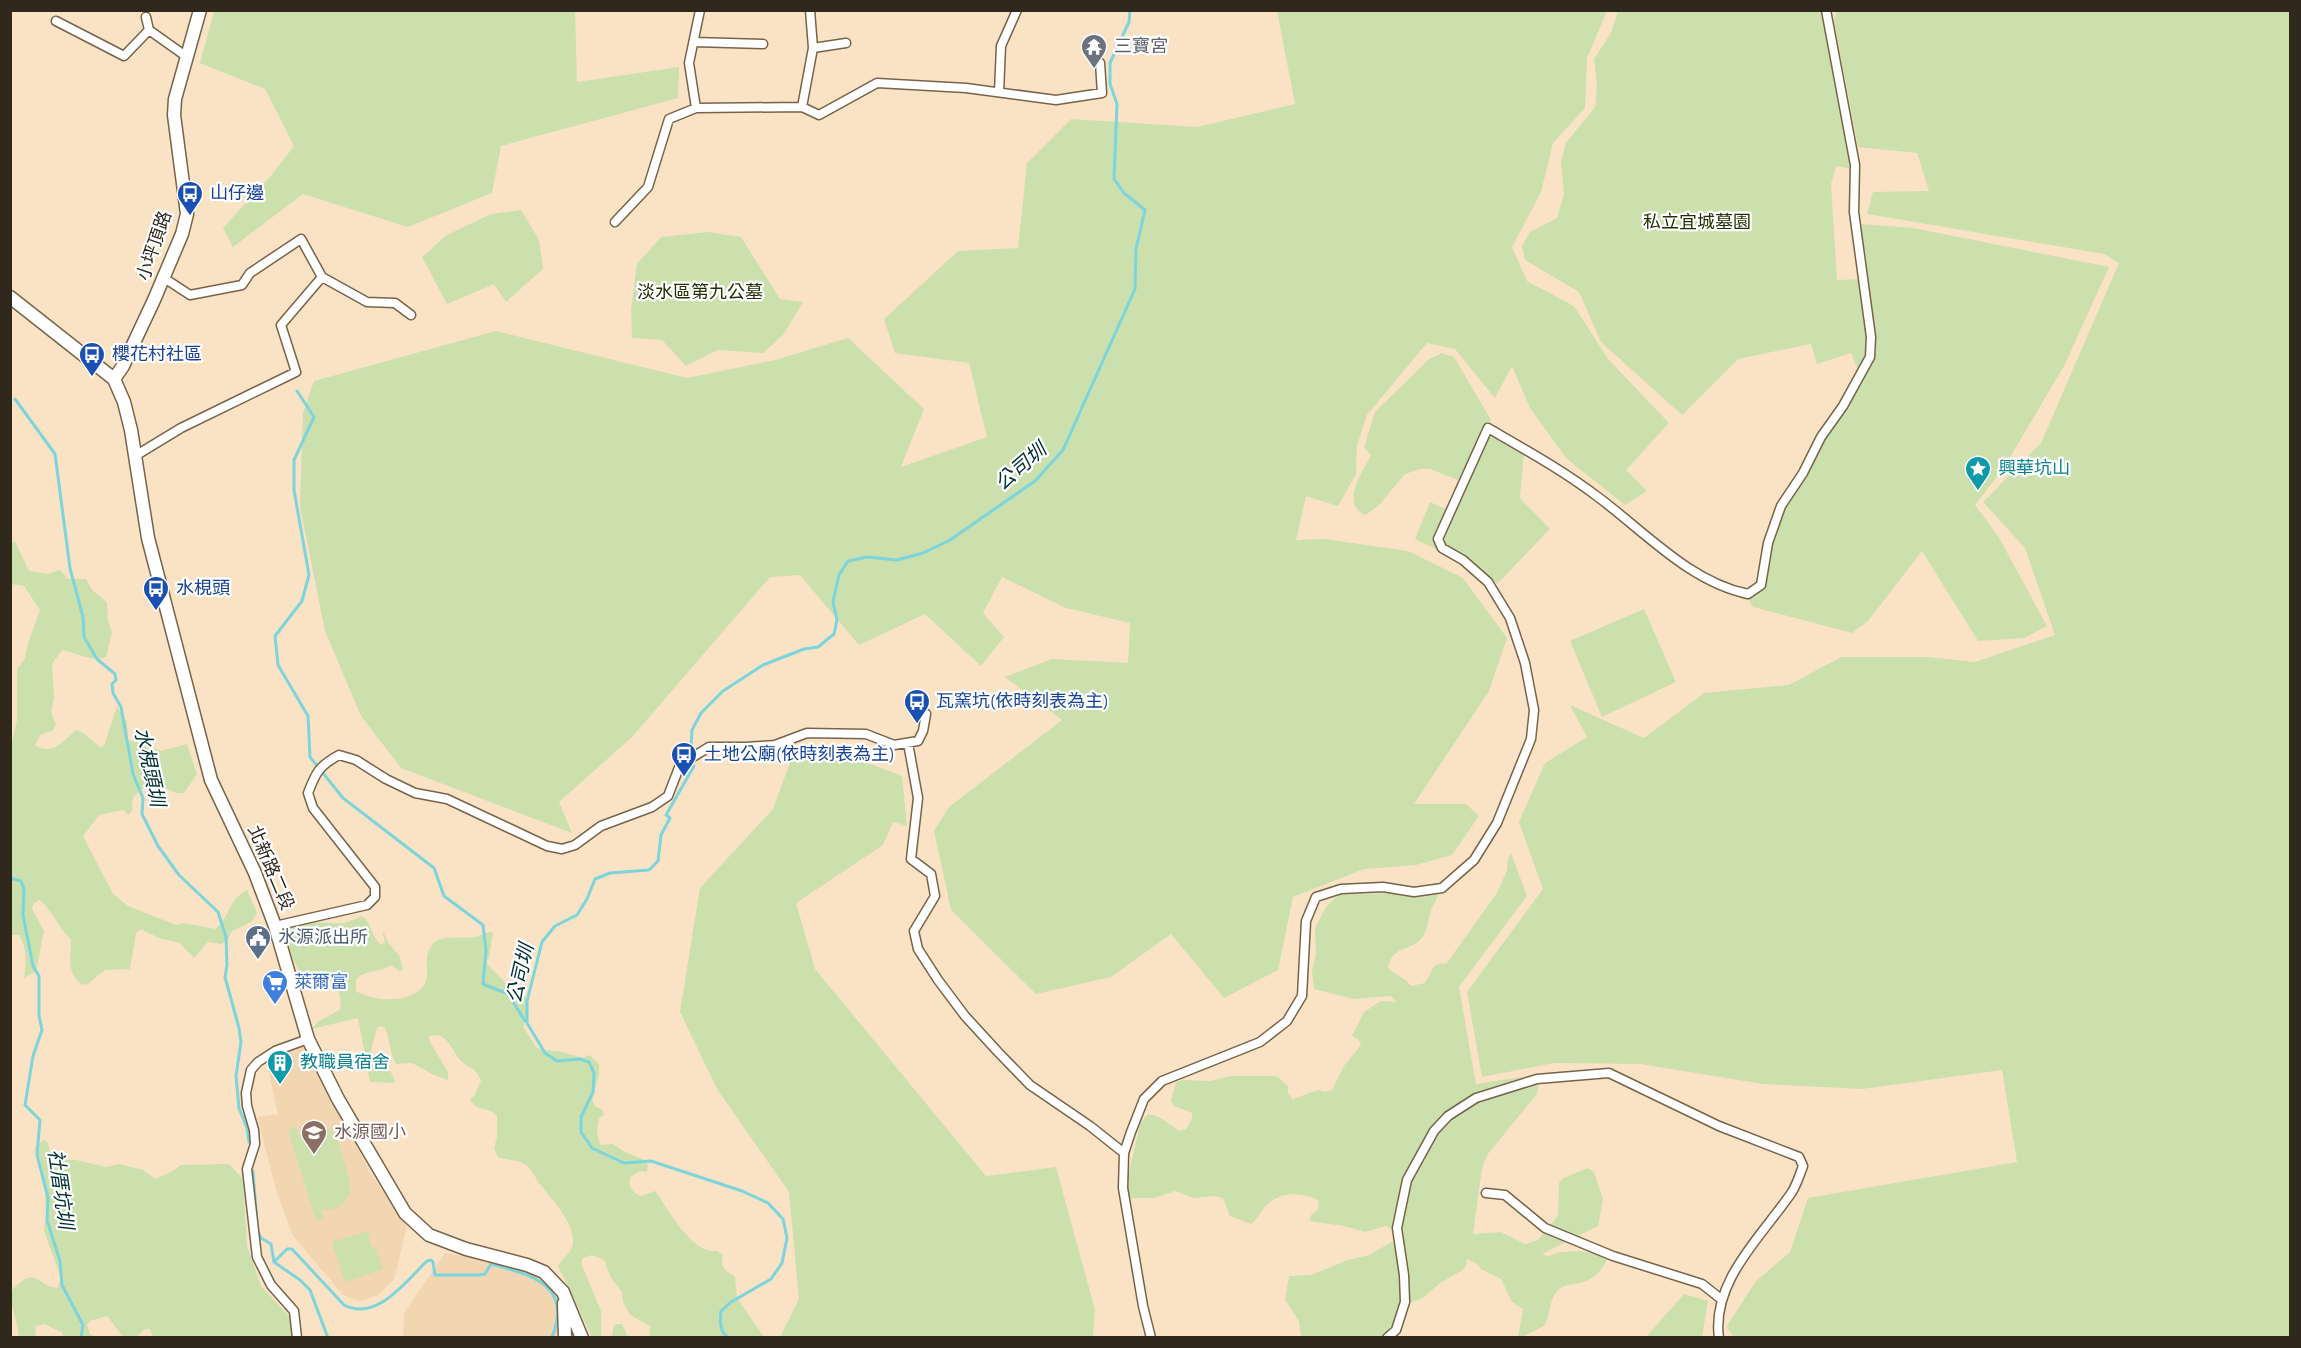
<svg xmlns="http://www.w3.org/2000/svg" width="2301" height="1348" viewBox="0 0 2301 1348" font-family="'Alegreya Sans','Noto Sans TC',sans-serif">
<style>
.built{fill:#f1d6b1}
.green{fill:#cbe0ad}
.lines{fill:none;stroke-linecap:round;stroke-linejoin:round}
.stream{stroke:#7cd4dc;stroke-width:3}
.street-casing{stroke:#776348;stroke-width:11}
.secondary-casing{stroke:#776348;stroke-width:15}
.street{stroke:#fff;stroke-width:8}
.secondary{stroke:#fff;stroke-width:12}
.labels{text-anchor:middle;dominant-baseline:central;stroke-width:4.5;stroke-linejoin:round;paint-order:stroke}
.worship-label{font-size:18px;fill:#5b616d;stroke:#fff;text-anchor:start}
.transit-label{font-size:18px;fill:#164399;stroke:#fff;text-anchor:start}
.park-label{font-size:18px;fill:#223003;stroke:#fff}
.street-label{font-size:18px;fill:#30281c;stroke:#fff}
.culture-label{font-size:18px;fill:#0d838f;stroke:#fff;text-anchor:start}
.service-label{font-size:18px;fill:#4e5e75;stroke:#fff;text-anchor:start}
.shop-label{font-size:18px;fill:#366cbe;stroke:#fff;text-anchor:start}
.education-label{font-size:18px;fill:#785e54;stroke:#fff;text-anchor:start}
.water-label{font-size:20px;font-style:italic;fill:#023033;stroke:#fff}
</style>
<rect width="100%" height="100%" fill="#fae3c4"/>
<path class="built" d="M305,1046L371,1174L407,1226L394,1280L378,1295L360,1302L343,1295L293,1236L277,1193L257,1117L278,1114L266,1059Z
M445,1253L542,1268L562,1294L567,1337L403,1338L404,1313Z"/>
<path class="green" d="M575,10L577,82L679,67L678,98L501,146L492,193L408,227L303,194L233,247L223,228L270,177L294,146L265,89L200,63L214,11Z
M1607,11L1587,58L1585,108L1553,143L1541,192L1512,247L1527,281L1574,306L1608,359L1669,423L1626,470L1647,491L1625,505L1567,459L1530,408L1512,366L1495,398L1455,349L1427,343L1367,415L1357,445L1356,474L1338,506L1306,496L1296,540L1324,539L1408,551L1463,578L1507,638L1489,691L1414,804H1466L1479,816L1452,855L1416,865L1364,869L1293,897L1278,970L1224,998L1171,934L1111,977L1036,994L951,910L934,831L949,807L1062,720L1005,677L1052,659L1128,663L1130,623L1066,608L1002,577L983,613L1004,637L981,666L925,614L859,645L800,575L770,577L632,737L559,802L572,833L401,768L361,716L325,631L300,506L303,413L314,381L496,331L687,378L775,360L848,338L924,409L901,467L987,437L969,363L895,353L884,319L958,251L1018,248L1027,163L1071,119L1197,127L1295,104L1277,11Z
M1618,11H1825L1826,38L1852,169L1836,166L1831,184L1837,280L1868,279L1861,224L1913,228L2109,267L2064,366L2003,469L1975,505L1998,536L2047,626L2024,638L1978,641L1922,551L1868,621L1852,633L1753,607L1747,597L1759,590L1771,546L1784,508L1824,438L1862,380L1851,353L1817,364L1811,344L1738,359L1682,415L1601,342L1579,292L1525,260L1522,246L1530,232L1557,218L1564,194L1561,161L1566,143L1595,107L1597,86L1594,59L1611,33Z
M1837,11H2290V1337H1734L1726,1327L1756,1281L1790,1252L1808,1198L2017,1162L2002,1070L1862,1089L1763,1084L1641,1064L1554,1063L1482,1077L1467,992L1543,889L1519,822L1545,763L1587,737L1570,705L1644,738L1704,693L1789,685L1841,657H1927L1975,662L2055,635L2025,548L1983,502L2041,443L2119,263L2104,254L1867,214L1873,192L1929,191L1917,153L1858,147L1834,21Z
M521,210L539,240L543,269L506,302L494,284L447,304L422,257L447,235L491,214Z
M708,232L741,237L780,299L803,302L784,334L763,353L718,350L686,366L662,340L632,338L631,310L637,264L661,237Z
M1442,353L1454,357L1491,420L1458,480L1430,469H1420L1405,474L1379,505L1366,515C1339,505 1363,471 1371,455L1364,447L1375,412L1429,359Z
M1490,431L1524,451L1520,498L1550,529L1497,584L1440,541Z
M1430,502L1448,510L1435,539L1438,550L1415,539Z
M15,541L29,571L48,574L60,570L68,579H86L92,590L107,602L108,621L112,632L106,657C93,663 75,652 62,650L52,664L54,698L51,712L56,725L52,731L41,734L35,745C53,757 62,741 76,730L82,732L101,748L105,743L117,706L127,722L128,740L147,745L161,751L187,744L197,774L184,793C170,795 161,781 146,782L144,788L133,797L132,811L128,815L123,810L99,815L83,836L113,894L128,906L176,925L184,923L215,929C232,915 226,902 247,890L257,913L251,922L232,931L227,941L221,944L208,942L194,958L180,943L159,938L141,929L136,933L130,969L105,970L89,983L82,985C66,972 71,959 71,940C59,928 53,912 40,900L34,903L32,909L44,931L36,971L24,978C26,965 27,946 19,935H11L12,771L11,746L17,720V669L25,658L28,643L40,610L24,586L11,584V544Z
M1644,609L1676,682L1602,717L1570,641Z
M792,757L863,761L902,776L907,826L893,822L883,845L796,903L815,969L986,1176L1056,1167L1095,1310L1093,1337H780L799,1299L789,1192L717,1089L680,1012L700,888L773,809Z
M1511,853L1527,896L1459,987L1476,1084L1541,1074L1537,1094L1487,1155L1482,1168L1473,1234L1501,1232L1525,1244L1538,1240L1558,1216L1559,1183L1563,1178L1588,1168L1594,1172L1603,1199L1598,1226L1542,1254L1548,1256L1560,1252L1580,1251L1593,1253L1606,1248L1611,1250C1605,1268 1595,1281 1575,1284C1568,1285 1563,1285 1557,1291C1549,1301 1550,1316 1544,1326L1522,1337H1518L1523,1309L1512,1302L1501,1279L1481,1269L1477,1264L1467,1259L1466,1266L1461,1271L1440,1283L1423,1298L1404,1305L1391,1337H1301L1299,1321L1285,1300L1289,1276L1311,1275L1348,1260L1369,1255L1392,1242H1399L1398,1232L1386,1226L1365,1232L1344,1226L1309,1221L1311,1215C1318,1211 1320,1208 1318,1200C1300,1192 1280,1191 1266,1206C1260,1212 1258,1219 1251,1224L1230,1216L1223,1198L1215,1196L1194,1198L1175,1191L1154,1198H1127L1126,1186L1140,1124L1148,1114C1161,1116 1169,1124 1179,1131L1186,1129L1192,1119V1113L1174,1106L1171,1101L1176,1082L1183,1080L1210,1081L1230,1076H1277L1288,1086V1093L1293,1099L1318,1090L1325,1092L1332,1090L1344,1066L1361,1045L1358,1039L1352,1036L1364,1012L1381,1001L1396,1002L1391,996L1354,999L1314,989L1312,971L1316,954L1315,928L1326,907L1339,894L1412,893L1432,884L1436,889L1438,895C1437,900 1434,903 1432,908C1427,919 1429,931 1420,940C1407,952 1394,945 1388,967C1395,976 1405,977 1411,986L1425,983C1432,973 1432,961 1446,964L1497,893L1507,870L1508,858Z
M362,916C374,926 371,938 381,944L385,943L382,929L388,942L400,957L403,970L399,971L391,965C380,973 367,969 356,979V991C374,1002 416,1005 426,981C430,970 421,955 435,942C443,935 466,939 476,937C483,935 486,932 493,932L489,957L486,963L504,981L507,986L514,991L521,992L526,997L529,1009L523,1027L536,1047L542,1050L558,1051L583,1058L590,1055L599,1064V1075L592,1100L596,1107L602,1109L604,1115L599,1118L597,1132L600,1145L613,1144L625,1152L645,1160L648,1166L647,1172L640,1171L630,1177C628,1187 632,1192 641,1196L655,1191C669,1210 691,1254 717,1251L723,1255C720,1268 725,1270 735,1277L737,1298L764,1337H649L650,1326L630,1315L623,1302L622,1292L611,1278L604,1260L592,1255L583,1258L581,1263L601,1311V1337H592L558,1266C562,1257 572,1254 573,1243C575,1223 550,1197 539,1183C535,1177 531,1168 525,1164C518,1160 506,1160 498,1157L494,1148L497,1137V1116C489,1106 475,1112 470,1099L474,1096L481,1081C474,1064 472,1071 461,1061C452,1051 447,1030 429,1036V1040L448,1072V1080L434,1075L412,1063L396,1064C389,1053 391,1039 384,1027L380,1026L377,1028L371,1050C378,1067 393,1066 395,1083L370,1082L358,1018L311,1029L319,1021L340,1010C344,975 323,992 307,984C300,971 290,956 286,941C280,914 330,925 344,923C350,922 356,918 362,916Z
M316,1124L324,1126L335,1133L350,1181C352,1200 341,1212 321,1209L324,1218L316,1220L288,1130L296,1127L299,1135L310,1125Z
M44,1140L48,1143L51,1156L55,1160H76L106,1167L119,1164L143,1170L155,1179L173,1171L181,1165L229,1164L243,1179L247,1246L261,1286L292,1319V1337H153L150,1329H145L137,1337H123L107,1316L90,1321L87,1325L90,1334L95,1337H63L62,1333L45,1324L35,1326L36,1337H19C18,1321 11,1308 10,1292C38,1263 33,1285 58,1288L61,1278L44,1231L46,1212L44,1176L35,1151V1147Z
M367,1231L372,1248L376,1247L383,1269L345,1282L332,1242Z
M1684,1294L1708,1301L1702,1337H1646Z
M618,1324H622L628,1337H612L614,1325Z"/>
<g class="lines">
<path class="stream" d="M297,391L314,417L294,460V490L309,575L302,601L275,636L278,665L308,716L310,757L343,798L434,868L444,896L483,925L486,950L483,984L508,994L525,1021
M15,399L55,454L70,568L83,617L84,637L97,659L115,674L116,680L112,684L113,693L121,707L133,774L143,798L142,814L158,846L179,875L218,912L226,937L227,965L225,977L239,1028L241,1042L236,1076L239,1108L247,1128L249,1142
M691,749L692,730L701,713L723,691L763,665L804,649L818,647L834,634L837,620L833,602L839,575L848,561L867,557L897,560L923,553L950,540L1035,481L1063,450L1135,289L1136,249L1145,210L1124,193L1114,179L1117,104L1110,84V63L1129,22L1130,10
M694,766L666,815L670,818L661,835L658,861L649,870L610,873L595,879L587,899L577,915L555,926L542,942L527,1001V1023L545,1053L557,1061L580,1059L589,1062L594,1073L593,1092L581,1117V1132L592,1148L624,1163L651,1161L742,1191L768,1203L783,1219L787,1238L782,1263L771,1279L731,1302L721,1311C720,1321 719,1332 729,1338
M10,878L21,881L24,889L23,915L33,966L39,976V1016L42,1030L33,1056L25,1105L40,1120L37,1155L48,1198L47,1220L60,1261L62,1285L83,1325L81,1338
M253,1171L257,1223
M258,1232L261,1238L271,1244L274,1262L300,1280L310,1290L328,1338
M274,1262L287,1249H292L344,1305C377,1322 406,1281 427,1261L431,1260L433,1262L435,1275H479L485,1274L491,1264C520,1272 563,1280 557,1319C556,1326 555,1332 551,1338"/>
<defs>
<path id="street" d="M146,17L149,30L187,57
M56,21L124,56L149,30
M694,42L763,44
M813,48L846,43
M999,92L1001,46L1017,10
M802,107L813,48L810,10
M696,108L802,107L819,115L877,83L966,88L1056,100L1102,93L1100,63
M615,222L648,187L669,119L696,108L689,63L700,10
M164,278L190,295L242,285L250,273L301,239L322,277L367,302L395,303L411,315
M135,456L181,428L296,372L281,325L322,277
M908,743L918,798L911,859L931,874L935,896L914,931L918,949L938,980L965,1016L998,1052L1030,1085L1090,1126L1124,1153
M275,926L367,905L375,897V887L313,808L308,793C316,772 319,766 339,755L356,760L386,779L415,793L447,799L547,846L562,849L575,845L601,826L652,807L668,796L680,765L709,747H746L775,745L807,733L866,734L894,745L918,741L923,731L926,714
M1486,1193L1505,1195L1545,1228L1613,1256L1702,1284L1721,1299
M297,1338L294,1311L271,1285L257,1257L247,1169L255,1144L254,1130L247,1106L246,1093L251,1070L258,1062L275,1051L308,1039
M1151,1338L1143,1306L1123,1188L1124,1153L1131,1132L1144,1099L1162,1081L1260,1042L1287,1021L1302,996L1306,921L1316,897L1341,889L1383,887L1414,892L1442,888L1474,860L1497,823L1531,739L1534,710L1525,663L1510,618L1488,582L1463,560L1442,548L1438,539L1488,428C1526,450 1564,471 1598,497C1645,532 1690,582 1748,594L1761,585L1768,543L1781,506L1803,473L1821,437L1843,406L1870,357L1871,337L1854,212L1855,165L1826,10
M1387,1338L1396,1330L1405,1302L1404,1275L1397,1228L1407,1180L1434,1131L1448,1116L1476,1098L1537,1079L1609,1073L1719,1126L1799,1157L1803,1166C1800,1174 1797,1184 1792,1192C1763,1235 1711,1281 1719,1338"/>
<path id="secondary" d="M10,297L114,379L124,402L131,430L148,538L211,780L255,873L275,926L308,1039L338,1099L405,1213L429,1235L466,1249L527,1265L544,1272L563,1292L582,1338
M114,379L123,366L154,300L182,234L187,214L174,115L175,99L200,10
M564,1303L565,1338"/>
</defs>
<use href="#street" class="street-casing"/>
<use href="#secondary" class="secondary-casing"/>
<use href="#street" class="street"/>
<use href="#secondary" class="secondary"/>
</g>
<defs>
<symbol id="temple-pin" viewBox="-11 -11 22 30"><path d="M0 17L-7.5 6A9.5 9.5 0 1 1 7.5 6Z" fill="#6b7280" stroke="#fff"/><path d="M0-6L5-2H3V0L6.5 2.5H4V6H1.5V3h-3V6H-4V2.5H-6.5L-3 0V-2H-5Z" fill="#fff"/></symbol>
<symbol id="bus-pin" viewBox="-11 -11 22 30"><path d="M0 17L-7.5 6A9.5 9.5 0 1 1 7.5 6Z" fill="#1a4fb4" stroke="#fff"/><path d="M-5-6H5V4H4V6H2V4H-2V6H-4V4H-5ZM-3.5-4V0h7V-4ZM-3.5 1.2v1.5H-2V1.2ZM2 1.2v1.5H3.5V1.2Z" fill="#fff"/></symbol>
<symbol id="sight-pin" viewBox="-11 -11 22 30"><path d="M0 17L-7.5 6A9.5 9.5 0 1 1 7.5 6Z" fill="#0f9aa8" stroke="#fff"/><path d="M0-6L1.8-2.2L6-1.7L2.9 1.2L3.7 5.4L0 3.3L-3.7 5.4L-2.9 1.2L-6-1.7L-1.8-2.2Z" fill="#fff"/></symbol>
<symbol id="civic-pin" viewBox="-11 -11 22 30"><path d="M0 17L-7.5 6A9.5 9.5 0 1 1 7.5 6Z" fill="#5c6f8a" stroke="#fff"/><path d="M-.6-6.5H3V-4.5H.6V-3L4-1V1h2V6H-6V1h2V-1L-.6-3ZM-1.2 2.5V6h2.4V2.5Z" fill="#fff"/></symbol>
<symbol id="supermarket-pin" viewBox="-11 -11 22 30"><path d="M0 17L-7.5 6A9.5 9.5 0 1 1 7.5 6Z" fill="#3f7fe0" stroke="#fff"/><path d="M-6-5.5h2.5l.6 2H6L4.5 2H-2.5L-4.4-4H-6ZM-1.5 3.2a1.3 1.3 0 1 0 .1 0ZM3 3.2a1.3 1.3 0 1 0 .1 0Z" fill="#fff"/></symbol>
<symbol id="building-pin" viewBox="-11 -11 22 30"><path d="M0 17L-7.5 6A9.5 9.5 0 1 1 7.5 6Z" fill="#0f9aa8" stroke="#fff"/><path d="M-4-6H4V6H1V3H-1V6H-4ZM-2.5-4.3h1.7v1.8h-1.7ZM.8-4.3h1.7v1.8H.8ZM-2.5-1h1.7V.8h-1.7ZM.8-1h1.7V.8H.8Z" fill="#fff"/></symbol>
<symbol id="school-pin" viewBox="-11 -11 22 30"><path d="M0 17L-7.5 6A9.5 9.5 0 1 1 7.5 6Z" fill="#8d6e63" stroke="#fff"/><path d="M0-5L7-2L0 1L-7-2ZM-4 1L0 2.5L4 1V4Q0 6-4 4Z" fill="#fff"/></symbol>
</defs>
<g fill-rule="evenodd">
<use href="#temple-pin" x="1079" y="32" width="30" height="40"/>
<use href="#bus-pin" x="175" y="179" width="30" height="40"/>
<use href="#bus-pin" x="77" y="340" width="30" height="40"/>
<use href="#sight-pin" x="1963" y="454" width="30" height="40"/>
<use href="#bus-pin" x="141" y="574" width="30" height="40"/>
<use href="#bus-pin" x="902" y="687" width="30" height="40"/>
<use href="#bus-pin" x="669" y="740" width="30" height="40"/>
<use href="#civic-pin" x="243" y="923" width="30" height="40"/>
<use href="#supermarket-pin" x="260" y="968" width="30" height="40"/>
<use href="#building-pin" x="265" y="1048" width="30" height="40"/>
<use href="#school-pin" x="299" y="1118" width="30" height="40"/>
</g>
<g class="labels">
<g class="worship-label">
<text x="1114" y="47">三寶宮</text>
</g>
<g class="transit-label">
<text x="210" y="194">山仔邊</text>
<text x="112" y="355">櫻花村社區</text>
<text x="176" y="589">水梘頭</text>
<text x="936" y="702">瓦窯坑(依時刻表為主)</text>
<text x="704" y="755">土地公廟(依時刻表為主)</text>
</g>
<g class="park-label">
<text x="1697" y="223">私立宜城墓園</text>
<text x="700" y="293">淡水區第九公墓</text>
</g>
<g class="street-label">
<text transform="translate(155 246) rotate(-71)">小坪頂路</text>
<text transform="translate(270 868) rotate(67)">北新路二段</text>
</g>
<g class="culture-label">
<text x="1998" y="469">興華坑山</text>
<text x="300" y="1063">教職員宿舍</text>
</g>
<g class="service-label">
<text x="278" y="938">水源派出所</text>
</g>
<g class="shop-label">
<text x="294" y="983">萊爾富</text>
</g>
<g class="education-label">
<text x="334" y="1133">水源國小</text>
</g>
<g class="water-label">
<text transform="translate(1021 467) rotate(-41)">公司圳</text>
<text transform="translate(149 767) rotate(78)">水梘頭圳</text>
<text transform="translate(521 974) rotate(-77)">公司圳</text>
<text transform="translate(60 1189) rotate(82)">社厝坑圳</text>
</g>
</g>
<rect width="2301" height="1348" fill="none" stroke="#30281c" stroke-width="24"/>
</svg>
